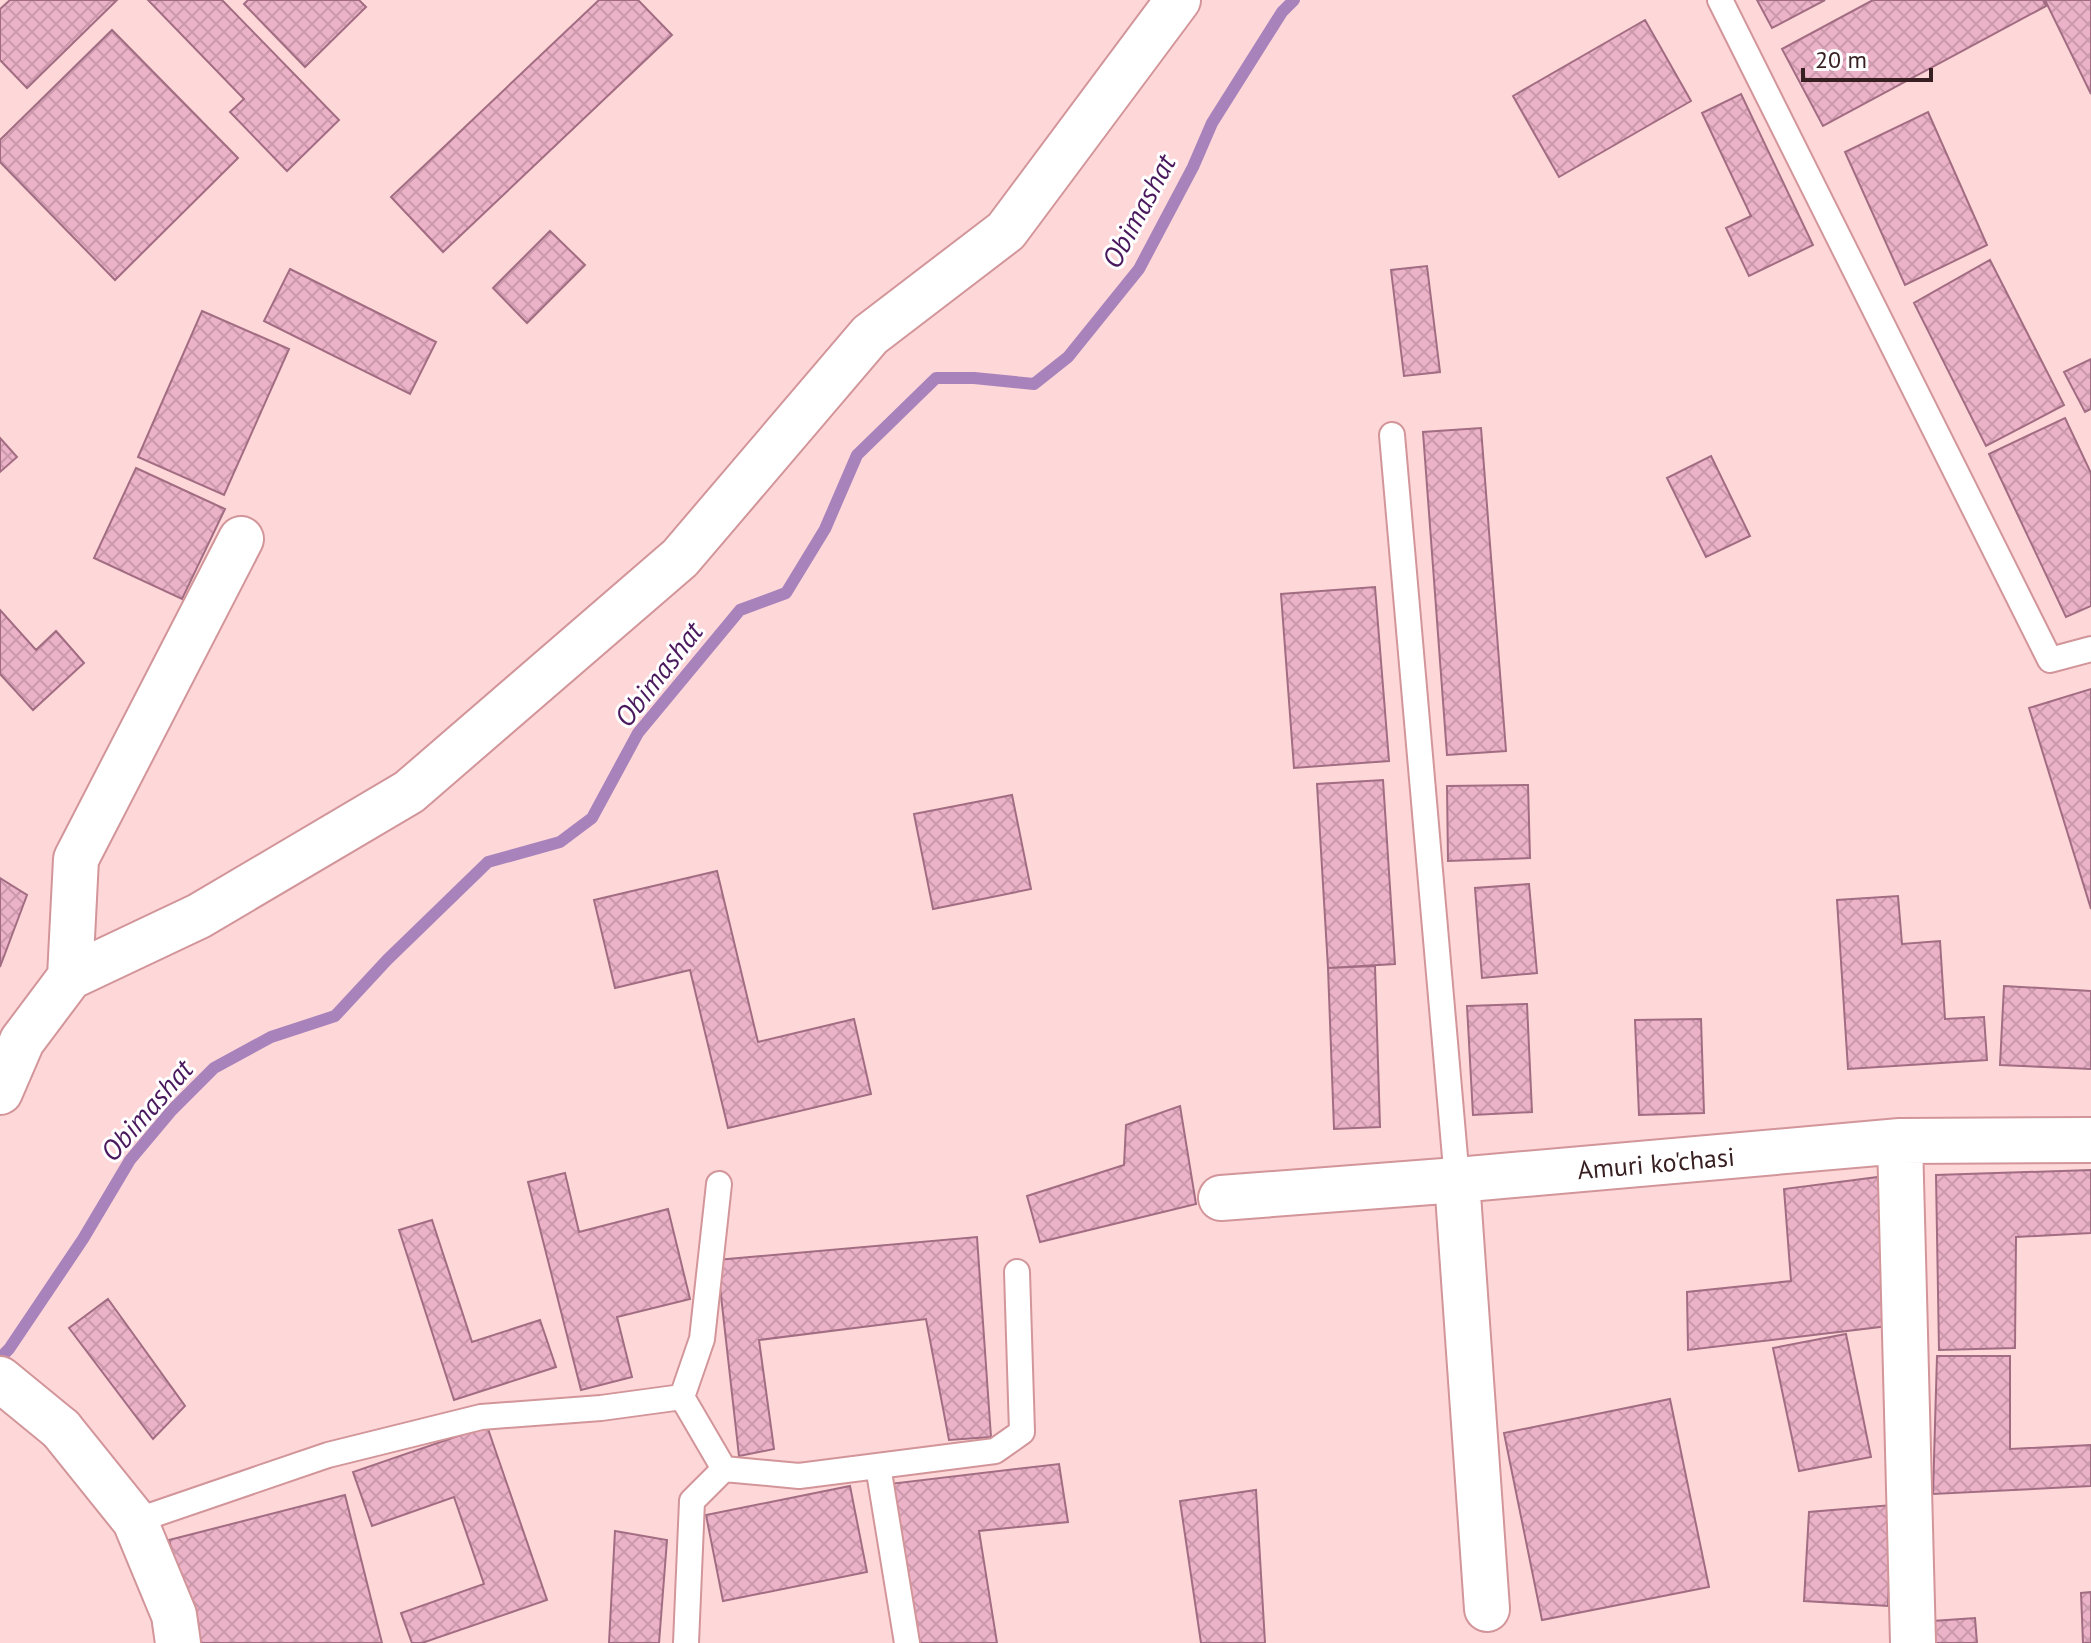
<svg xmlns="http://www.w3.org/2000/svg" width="2091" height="1643" viewBox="0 0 2091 1643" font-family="'PT Sans',sans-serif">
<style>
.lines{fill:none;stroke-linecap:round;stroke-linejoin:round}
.stream{stroke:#a883bb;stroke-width:12}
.building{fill:url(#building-cross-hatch);stroke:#a26d82;stroke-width:2}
.service-casing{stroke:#d29599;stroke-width:28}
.minor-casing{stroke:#d29599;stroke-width:48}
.tertiary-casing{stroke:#d29599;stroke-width:48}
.service{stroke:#fff;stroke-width:24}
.minor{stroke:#fff;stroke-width:44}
.tertiary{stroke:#fff;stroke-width:44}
.labels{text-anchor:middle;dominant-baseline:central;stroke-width:6;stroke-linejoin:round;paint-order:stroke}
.street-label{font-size:26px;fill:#382022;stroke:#fff}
.water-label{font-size:28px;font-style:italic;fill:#49185d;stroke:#fff}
</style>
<defs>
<pattern id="building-cross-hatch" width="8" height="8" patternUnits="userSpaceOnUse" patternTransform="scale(2)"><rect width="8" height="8" fill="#ecb2c8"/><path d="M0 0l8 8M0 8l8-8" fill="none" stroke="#cb99ac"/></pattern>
</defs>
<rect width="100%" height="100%" fill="#fed7d9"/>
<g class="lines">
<path class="stream" d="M0,1358L9,1349L83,1239L130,1160L172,1110L214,1068L271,1037L335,1016L387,960L488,862L560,842L592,818L638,733L740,610L786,593L825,529L857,455L936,378H974L1034,384L1068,357L1139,269L1193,167L1212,123L1282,12L1294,0"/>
</g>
<path class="building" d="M10,0H117L27,88L0,60V9Z
M148,0H222L339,120L287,171L230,112L244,99Z
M248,0H359L366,7L305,67L244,4Z
M599,0H638L672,35L443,252L391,197Z
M1757,0H1825L1772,28Z
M1873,0H2043L2046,6L1823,126L1782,49Z
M2045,0H2091V94Z
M1645,20L1691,101L1559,177L1513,96Z
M112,30L238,158L115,280L0,162V140Z
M1741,94L1813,245L1749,276L1726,228L1751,216L1702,113Z
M1928,112L1987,245L1905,285L1845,152Z
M550,231L585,265L527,323L493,288Z
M1990,260L2064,405L1986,446L1914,303Z
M1427,266L1440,372L1404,376L1391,270Z
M290,269L436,342L410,394L264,321Z
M202,311L289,349L224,495L138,457Z
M2091,359V409L2085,412L2064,372Z
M2065,418L2091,473V606L2066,617L1989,454Z
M1481,428L1506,751L1447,755L1423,432Z
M0,438L17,457L0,472Z
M1711,456L1750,536L1706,557L1667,478Z
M136,468L225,509L182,599L94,558Z
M1375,587L1389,761L1294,768L1281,594Z
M0,610L36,650L56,631L84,663L33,710L0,674Z
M2091,689V909L2029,708Z
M1383,780L1395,964L1328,968L1317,784Z
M1528,785L1530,858L1448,861L1447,786Z
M1012,795L1031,889L933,909L914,814Z
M717,871L758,1042L854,1019L871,1094L728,1128L690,970L615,988L594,900Z
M0,878L27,895L0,967Z
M1529,884L1537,973L1482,978L1475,888Z
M1898,896L1902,944L1940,941L1945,1019L1984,1017L1987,1060L1848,1069L1837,900Z
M1375,966L1380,1127L1334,1129L1328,968Z
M2004,986L2091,991V1069L2000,1065Z
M1527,1004L1532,1112L1473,1115L1467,1006Z
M1701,1019L1704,1113L1639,1115L1635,1020Z
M1180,1106L1196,1204L1040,1242L1027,1196L1124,1165L1126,1125Z
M2091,1170V1233L2016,1237L2015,1348L1939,1350L1936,1175Z
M565,1173L579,1232L668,1209L690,1299L617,1317L632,1377L581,1390L528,1182Z
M1886,1176L1888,1326L1688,1350L1687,1292L1791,1281L1784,1189Z
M432,1220L472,1342L540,1320L556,1367L454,1400L399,1230Z
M977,1237L991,1437L949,1440L926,1319L759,1340L774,1449L739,1456L717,1260Z
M108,1299L185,1406L153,1439L69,1328Z
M1846,1334L1871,1457L1799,1471L1773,1348Z
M1937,1356H2010V1449L2091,1445V1486L1933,1494Z
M1670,1399L1709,1587L1542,1620L1504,1433Z
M487,1426L547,1600L422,1643H412L401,1613L484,1584L454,1497L372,1526L353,1472Z
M1059,1464L1068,1522L979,1531L997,1643H917L889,1484Z
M850,1486L867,1572L723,1601L706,1515Z
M1256,1490L1265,1643H1201L1180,1501Z
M345,1495L382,1643H195L169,1540Z
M1892,1505L1888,1606L1804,1601L1809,1512Z
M615,1531L667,1540L659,1643H609Z
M2091,1592V1643H2083L2081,1593Z
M1975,1618L1977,1643H1935L1933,1621Z"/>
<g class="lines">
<defs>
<path id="service" d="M1720,0L2050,660L2091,649
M1392,435L1457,1180
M682,1397L724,1469L799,1476L995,1451L1022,1432L1017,1272
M878,1466L907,1643
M135,1521L328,1455L481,1417L601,1408L682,1397L702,1339L719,1184
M686,1643L692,1501L724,1469"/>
<path id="minor" d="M70,977L76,859L241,539
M0,1092L22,1041L70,977L199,916L409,792L680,558L870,335L1006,231L1178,0
M1900,1141L1913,1643
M1457,1180L1487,1609
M1221,1198L1457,1180L1900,1141L2091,1140
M0,1379L61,1429"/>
<path id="tertiary" d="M61,1429L135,1521L174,1615L178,1643"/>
</defs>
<use href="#service" class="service-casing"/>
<use href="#minor" class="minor-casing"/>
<use href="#tertiary" class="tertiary-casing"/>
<use href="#service" class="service"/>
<use href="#minor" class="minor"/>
<use href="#tertiary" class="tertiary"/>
</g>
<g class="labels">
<g class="street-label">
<text transform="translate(1656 1163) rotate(-5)">Amuri ko'chasi</text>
</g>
<g class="water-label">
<text transform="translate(1138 211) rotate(-62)">Obimashat</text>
<text transform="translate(658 674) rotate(-52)">Obimashat</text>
<text transform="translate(146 1110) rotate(-49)">Obimashat</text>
</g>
</g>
<path d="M1803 68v12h128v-12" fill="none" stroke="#382022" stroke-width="4"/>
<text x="1815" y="68" font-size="24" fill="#382022" stroke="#ffffff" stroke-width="6" paint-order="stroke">20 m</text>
</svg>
